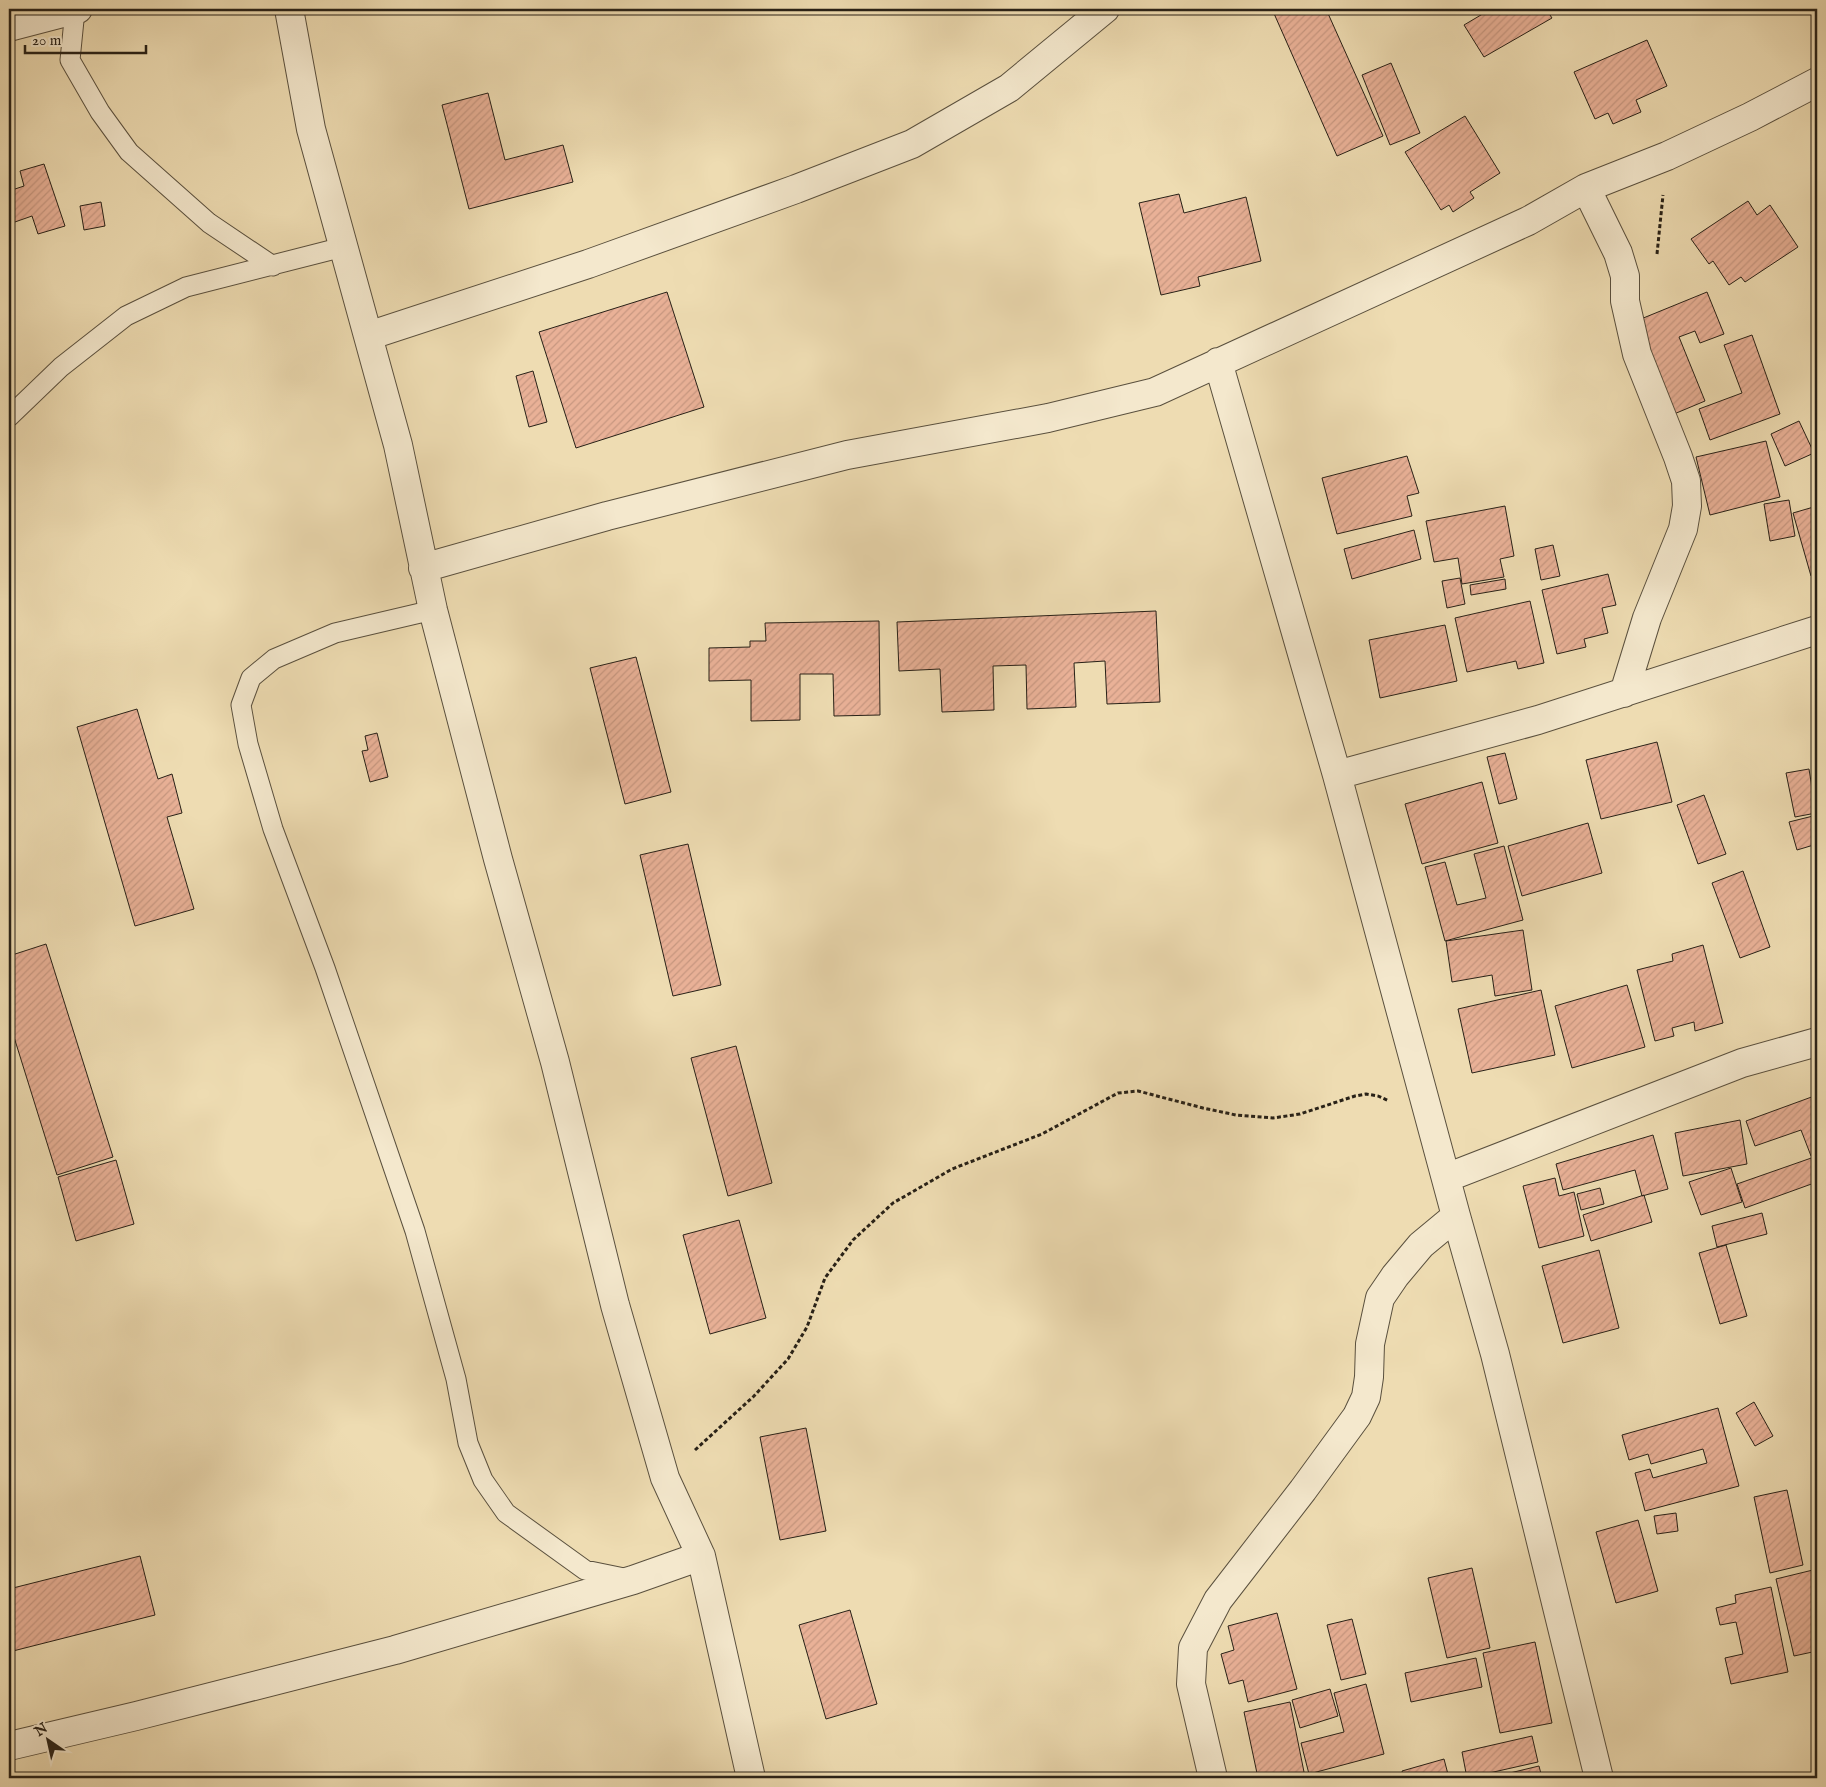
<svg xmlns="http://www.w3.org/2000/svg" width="1826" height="1787" viewBox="0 0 1826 1787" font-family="'IM FELL English',serif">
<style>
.building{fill:url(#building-hatch);stroke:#282117}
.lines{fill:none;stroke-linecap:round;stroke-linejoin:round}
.lane-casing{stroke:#5a503e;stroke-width:21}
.street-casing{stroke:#5a503e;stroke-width:30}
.path{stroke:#282117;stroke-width:3;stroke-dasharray:4 2.5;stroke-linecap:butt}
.lane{stroke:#f4e8cd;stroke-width:19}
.street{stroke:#f4e8cd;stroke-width:28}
</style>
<defs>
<pattern id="building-hatch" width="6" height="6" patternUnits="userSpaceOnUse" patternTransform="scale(1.25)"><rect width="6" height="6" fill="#e9b197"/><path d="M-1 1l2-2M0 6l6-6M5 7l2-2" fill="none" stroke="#c89881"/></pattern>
</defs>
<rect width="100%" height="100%" fill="#eedcb2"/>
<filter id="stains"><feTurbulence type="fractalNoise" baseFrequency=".004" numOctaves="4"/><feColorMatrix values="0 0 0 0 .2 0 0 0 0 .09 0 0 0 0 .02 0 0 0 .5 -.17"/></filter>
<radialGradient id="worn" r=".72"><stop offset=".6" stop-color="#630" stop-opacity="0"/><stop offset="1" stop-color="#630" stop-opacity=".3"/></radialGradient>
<path class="building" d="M1272,9H1326L1383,136L1337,156Z
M1491,9H1546L1552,18L1484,57L1464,25Z
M1647,40L1667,86L1636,100L1641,112L1613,124L1608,113L1595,119L1574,72Z
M1391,63L1420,133L1390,145L1362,75Z
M488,93L505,160L563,145L573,182L469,209L442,105Z
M1465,116L1500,173L1470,192L1474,198L1453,212L1449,205L1441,210L1405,152Z
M44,164L65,226L38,234L32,216L12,223L9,214V191L24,186L20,171Z
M1179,194L1184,213L1246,197L1261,261L1198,277L1200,286L1161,295L1139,203Z
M1748,201L1757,215L1770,205L1798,247L1745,282L1741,277L1729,285L1713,261L1709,264L1691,239Z
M101,202L105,226L84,230L80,206Z
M667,292L704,407L576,448L539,332Z
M1707,292L1724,334L1700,343L1695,331L1679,337L1705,401L1674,414L1636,321Z
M1752,335L1780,414L1710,440L1699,409L1742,393L1724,345Z
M533,371L547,422L529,427L516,376Z
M1799,421L1814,453L1785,466L1771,434Z
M1766,441L1780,497L1710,515L1696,457Z
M1407,456L1419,493L1407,496L1412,516L1337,534L1322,478Z
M1789,500L1795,536L1770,541L1764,504Z
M1505,506L1514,556L1500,559L1504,577L1462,584L1458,558L1434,562L1426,521Z
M1817,506V574L1811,576L1793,513Z
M1414,530L1421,559L1352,579L1344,549Z
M1553,545L1560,576L1541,580L1535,549Z
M1608,574L1616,605L1602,608L1608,633L1584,639L1586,647L1557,654L1542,590Z
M1460,578L1465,604L1447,608L1442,581Z
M1505,579L1506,589L1471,595L1470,585Z
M1530,601L1544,663L1518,669L1516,661L1467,672L1455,618Z
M1156,611L1160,702L1107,704L1105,661L1074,663L1076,707L1027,709L1026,665L993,666L994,710L942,712L940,669L899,671L897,622Z
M879,621L880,715L834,716L833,674H800V720L751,721V680L709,681V648L750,647V641H766L765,623Z
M1445,625L1457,681L1380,698L1369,640Z
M636,657L671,792L625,804L590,668Z
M137,709L158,779L172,774L182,813L167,817L194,909L135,926L77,727Z
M377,733L388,777L370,782L362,751L368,750L365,736Z
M1657,742L1672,802L1601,819L1586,760Z
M1505,753L1517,799L1499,804L1487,757Z
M1809,769L1816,813L1795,817L1786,773Z
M1482,782L1498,843L1422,864L1405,804Z
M1704,795L1726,854L1698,864L1677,805Z
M1817,815V844L1797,850L1789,822Z
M1588,823L1602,873L1522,896L1508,846Z
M688,844L721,985L673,996L640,855Z
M1504,846L1523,920L1445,941L1425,867L1445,862L1457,905L1486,898L1474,854Z
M1743,871L1770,947L1740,958L1712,883Z
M1523,930L1532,990L1495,996L1492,975L1452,982L1446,941Z
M46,944L113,1157L57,1175L9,1021V956Z
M1703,945L1723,1023L1695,1031L1694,1022L1672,1028L1674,1036L1655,1041L1637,970L1673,961L1672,954Z
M1627,985L1645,1047L1572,1068L1555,1006Z
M1541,990L1555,1055L1472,1073L1458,1009Z
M736,1046L772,1183L728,1196L691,1058Z
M1817,1095V1154L1811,1156L1801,1130L1755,1146L1746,1121Z
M1740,1120L1747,1164L1683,1176L1675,1133Z
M1653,1135L1668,1189L1642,1196L1635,1170L1563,1190L1556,1164Z
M1817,1156V1182L1745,1208L1737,1184Z
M116,1160L134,1224L76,1241L58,1177Z
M1731,1168L1742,1202L1701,1215L1689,1182Z
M1555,1178L1559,1196L1574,1192L1584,1236L1539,1248L1523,1186Z
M1600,1188L1604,1204L1581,1210L1577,1194Z
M1644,1195L1652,1222L1591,1241L1583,1215Z
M1762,1213L1767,1234L1717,1247L1712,1226Z
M739,1220L766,1318L710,1334L683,1235Z
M1726,1245L1747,1316L1720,1324L1699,1253Z
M1599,1250L1619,1328L1563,1343L1542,1266Z
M1754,1402L1773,1436L1755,1446L1736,1413Z
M1718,1408L1739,1486L1645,1511L1635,1473L1650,1469L1653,1478L1707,1463L1703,1449L1651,1464L1648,1454L1629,1460L1622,1435Z
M806,1428L826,1531L780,1540L760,1437Z
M1787,1490L1803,1565L1770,1573L1754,1497Z
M1676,1513L1678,1531L1657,1534L1654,1516Z
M1638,1520L1658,1591L1616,1603L1596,1532Z
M140,1556L155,1615L9,1652V1589Z
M1472,1568L1490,1648L1447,1658L1428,1578Z
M1817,1569V1651L1794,1656L1776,1579Z
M1771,1587L1788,1672L1731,1684L1725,1658L1743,1654L1736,1622L1720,1625L1716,1608L1736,1603L1735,1595Z
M850,1610L877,1704L826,1719L799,1625Z
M1277,1613L1297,1689L1248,1702L1243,1680L1229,1684L1221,1654L1234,1650L1228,1626Z
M1352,1619L1366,1674L1341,1680L1327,1625Z
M1535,1642L1552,1723L1500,1733L1483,1653Z
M1476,1658L1482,1687L1411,1702L1405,1673Z
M1366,1684L1384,1754L1309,1774L1301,1743L1344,1732L1334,1693Z
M1330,1689L1338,1716L1300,1728L1292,1700Z
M1290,1702L1305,1777L1258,1778L1244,1712Z
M1532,1736L1538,1762L1467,1778L1462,1752Z
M1444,1759L1449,1778H1404L1402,1771Z
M1539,1766L1542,1778H1489Z"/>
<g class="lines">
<defs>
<path id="lane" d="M75,10L70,60L100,112L129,152L209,223L273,266
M9,417L61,367L126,316L186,287L343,247
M433,610L335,633L274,659L251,678L241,705L248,744L273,829L325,968L415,1231L456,1379L468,1443L483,1480L506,1513L585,1570L629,1579"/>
<path id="street" d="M289,9L311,129L398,445L433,610L498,859L555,1062L615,1305L665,1478L701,1556L751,1778
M9,27L78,9
M1586,188L1618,253L1625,276V301L1637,354L1678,457L1686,481L1687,506L1683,529L1647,618L1624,693
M368,336L588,264L796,189L912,144L1009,88L1105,9
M1218,362L1337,775L1456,1216L1495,1354L1599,1778
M423,568L607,516L847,455L1048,418L1155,392L1528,221L1586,188L1667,156L1750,117L1817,82
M1337,775L1538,720L1817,630
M1446,1178L1742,1063L1817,1042
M9,1746L136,1716L395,1650L633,1580L701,1556
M1213,1778L1191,1684L1193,1648L1218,1600L1303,1490L1357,1416L1366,1397L1369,1377L1370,1344L1380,1298L1395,1276L1421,1245L1456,1216"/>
</defs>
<use href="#lane" class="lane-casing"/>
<use href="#street" class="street-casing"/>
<path class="path" d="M1657,254L1663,195
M695,1450L754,1396L788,1359L807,1327L825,1278L853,1240L893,1203L952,1169L1042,1134L1118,1093L1138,1091L1203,1108L1236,1115L1273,1118L1300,1114L1355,1096L1366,1094L1378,1096L1389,1101"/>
<use href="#lane" class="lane"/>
<use href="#street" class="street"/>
</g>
<rect width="1826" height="1787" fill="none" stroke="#eedcb2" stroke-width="30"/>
<rect x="10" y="10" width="1806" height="1767" fill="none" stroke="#282117" stroke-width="2.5"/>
<rect x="15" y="15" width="1796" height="1757" fill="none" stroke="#282117"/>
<g transform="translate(48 1740) rotate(326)" stroke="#f4e8cd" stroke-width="4" paint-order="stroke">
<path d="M0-4L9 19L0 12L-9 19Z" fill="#282117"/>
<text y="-8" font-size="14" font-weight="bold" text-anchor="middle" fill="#282117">N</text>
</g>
<path d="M25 45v8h121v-8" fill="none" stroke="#282117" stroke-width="2.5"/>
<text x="32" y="45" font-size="15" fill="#282117" stroke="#f4e8cd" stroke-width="4" paint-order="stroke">20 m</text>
<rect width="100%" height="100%" filter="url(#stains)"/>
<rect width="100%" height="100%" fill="url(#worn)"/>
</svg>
